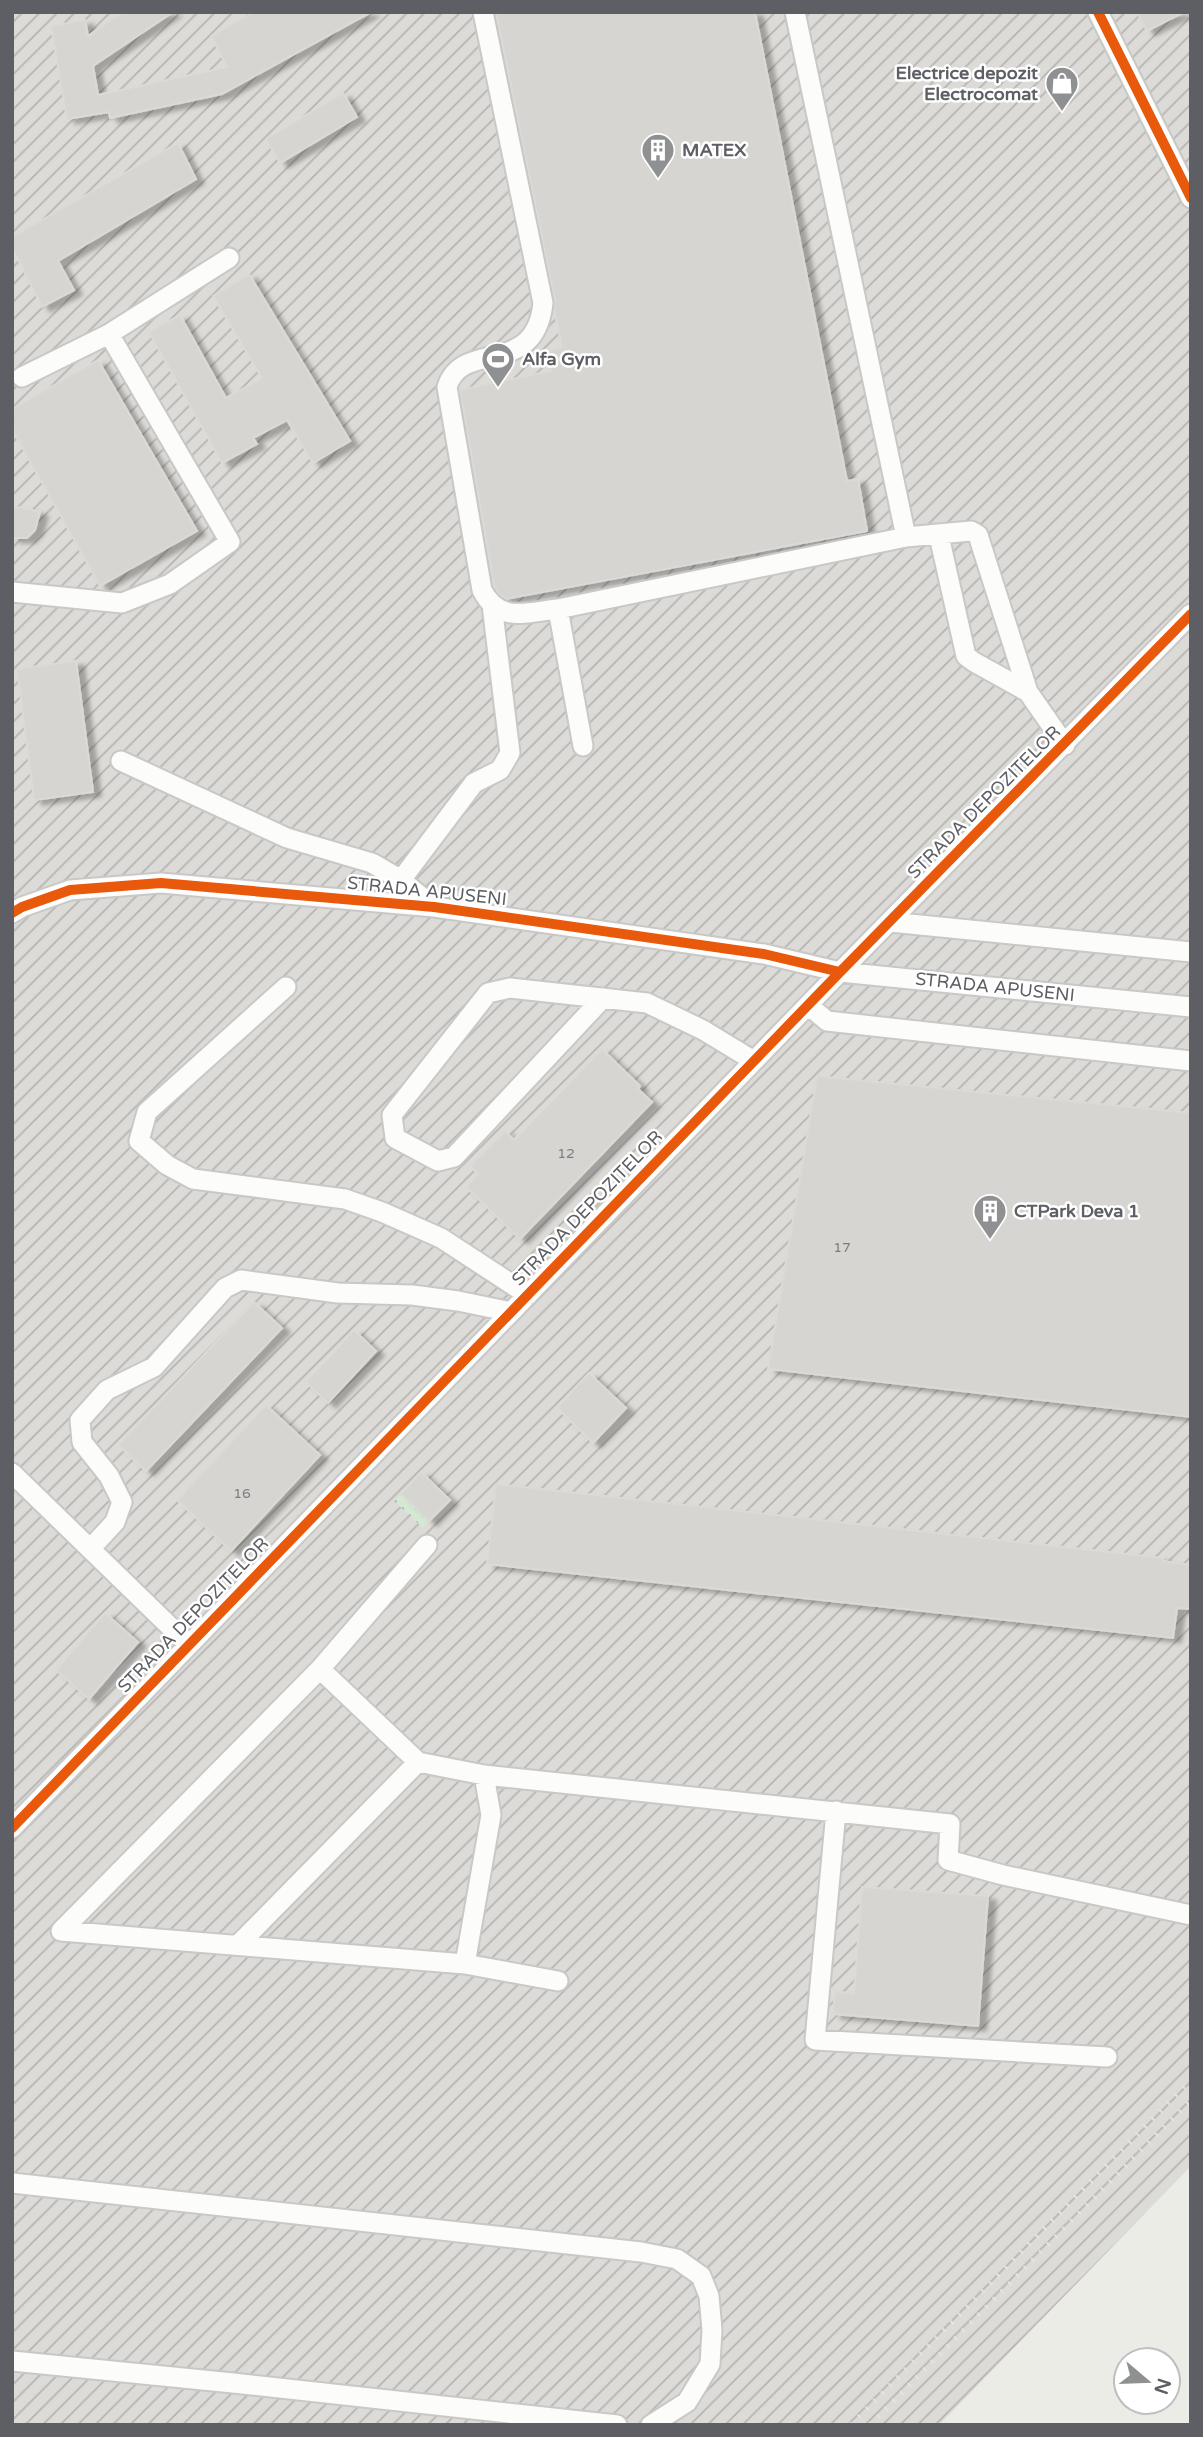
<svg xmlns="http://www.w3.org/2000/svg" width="1203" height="2437" viewBox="0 0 1203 2437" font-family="'Varela Round',sans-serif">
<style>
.industrial{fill:url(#industrial-furrows)}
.garden{fill:url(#garden-dots)}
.building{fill:#d6d5d2;stroke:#dcdad6;stroke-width:2;filter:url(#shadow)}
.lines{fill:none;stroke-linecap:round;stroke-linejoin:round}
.minor-casing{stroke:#c8c8c8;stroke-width:23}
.minor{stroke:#fcfcfb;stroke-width:19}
.rail{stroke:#e3e4e3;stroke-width:5;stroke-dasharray:2 9;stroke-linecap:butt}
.cycleway-casing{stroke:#fff;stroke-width:15}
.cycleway{stroke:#e8590c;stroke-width:10}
.labels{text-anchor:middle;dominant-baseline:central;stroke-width:5;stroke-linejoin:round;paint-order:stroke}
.number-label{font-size:14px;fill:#7c7d81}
.poi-label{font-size:18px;font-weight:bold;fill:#5d5f65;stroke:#fff;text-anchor:start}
.street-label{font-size:18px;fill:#5d5f65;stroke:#fff}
</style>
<defs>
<pattern id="industrial-furrows" width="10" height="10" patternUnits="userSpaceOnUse" patternTransform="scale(1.75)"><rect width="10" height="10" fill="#dcdbd7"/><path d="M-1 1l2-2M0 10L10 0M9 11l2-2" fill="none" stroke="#b6b5b2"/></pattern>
<pattern id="garden-dots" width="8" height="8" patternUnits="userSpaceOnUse" patternTransform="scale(1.75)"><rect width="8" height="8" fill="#d5e8d4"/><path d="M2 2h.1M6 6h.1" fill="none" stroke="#b0bfb0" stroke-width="1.8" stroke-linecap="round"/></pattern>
<filter id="shadow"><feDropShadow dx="8" dy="4.5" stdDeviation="2" flood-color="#0004"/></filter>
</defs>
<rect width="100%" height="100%" fill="#ecece7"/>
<path class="industrial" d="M12,12H1191V2166L939,2425H12Z"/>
<path class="garden" d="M401,1494L429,1521L423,1528L394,1501Z"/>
<path class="building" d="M123,12H173L93,66L98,95L227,67L211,36L254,12H371L222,94L110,118L109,112L67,119L51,26L85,20L88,36Z
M496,12H755L847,481L858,479L867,531L506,599L498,593L494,585L460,390L551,371L544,352L562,347L554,309L555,301Z
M1137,12H1184L1147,31Z
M343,93L357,117L280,163L266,139Z
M178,143L196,179L58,261L74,290L42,307L12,247V237Z
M249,274L350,441L313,463L287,420L253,438L257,444L222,463L149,332L180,315L226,398L262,378L213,296Z
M98,360L197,531L100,586L12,429V409Z
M22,507L40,512L35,530L27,538H12V508Z
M76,661L93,792L34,800L17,669Z
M602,1049L640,1086L638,1089L652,1102L520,1239L466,1187L478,1174L470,1166L505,1131L514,1140Z
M817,1076L1191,1113V1417L768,1369Z
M254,1302L282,1328L146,1471L118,1445Z
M354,1330L376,1351L328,1403L306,1382Z
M589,1373L626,1408L593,1443L557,1408Z
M266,1405L320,1455L231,1551L177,1500Z
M421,1472L450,1500L429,1521L401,1494Z
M496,1484L1163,1558V1561L1191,1565V1609L1177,1608L1173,1638L487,1564Z
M105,1613L138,1642L89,1699L56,1670Z
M862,1887L988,1896L978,2026L833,2014L835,1991L854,1994Z"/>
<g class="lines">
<defs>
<path id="minor" d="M483,12L543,303C535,379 462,338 447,387L482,590C499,624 527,612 558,609L906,537L971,531L978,535L1028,692L1065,745
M795,12L906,537
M1098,12L1191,198
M22,377L109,334L229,258
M939,536L966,656L974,662L1028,692
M12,592L122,603L170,584L230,542L109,334
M558,609L583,746
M121,761L287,838L372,863L401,880L434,907
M401,880L474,783L500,770L510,753L492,605
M12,913L22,907L70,890L161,883L434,907L764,954L840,972L1191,1007
M890,922L1191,952
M286,987L147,1112L139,1141L167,1165L193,1179L345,1199L382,1212L441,1238L528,1295
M603,998L454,1157L438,1161L395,1138L392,1115L488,993L510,988L647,1003L703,1030L754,1061
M808,1005L827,1021L1191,1061
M12,1473L189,1645
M427,1545L320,1669L418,1762L484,1775L950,1824L948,1860L1003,1875L1191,1915
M90,1549L115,1522L122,1502L109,1476L82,1442L80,1420L107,1390L154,1367L225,1288L241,1280L338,1293L412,1295L458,1301L511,1312
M320,1669L61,1931L465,1964L491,1815L484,1775
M836,1811L815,2040L1107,2057
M12,1828L840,972L1191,614
M238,1945L418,1762
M465,1964L558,1981
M12,2183L641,2252L677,2259L701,2276L709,2296L712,2330L710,2364L687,2402L651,2425
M12,2361L233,2383L617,2425"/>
</defs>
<use href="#minor" class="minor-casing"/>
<use href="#minor" class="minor"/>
<path class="rail" d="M851,2425L1191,2080
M870,2425L1191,2100"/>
<defs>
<path id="cycleway" d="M1098,12L1191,198
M12,913L22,907L70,890L161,883L434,907L764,954L840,972
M12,1828L840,972L1191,614"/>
</defs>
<use href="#cycleway" class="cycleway-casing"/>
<use href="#cycleway" class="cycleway"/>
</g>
<defs>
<symbol id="shop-pin" viewBox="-11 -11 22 30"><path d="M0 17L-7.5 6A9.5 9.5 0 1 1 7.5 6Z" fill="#8f9092" stroke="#fff"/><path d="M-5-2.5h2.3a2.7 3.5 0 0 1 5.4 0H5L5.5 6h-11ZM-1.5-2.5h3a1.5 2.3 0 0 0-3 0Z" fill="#fff"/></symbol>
<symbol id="building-pin" viewBox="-11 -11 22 30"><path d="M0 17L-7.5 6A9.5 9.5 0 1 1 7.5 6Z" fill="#8f9092" stroke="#fff"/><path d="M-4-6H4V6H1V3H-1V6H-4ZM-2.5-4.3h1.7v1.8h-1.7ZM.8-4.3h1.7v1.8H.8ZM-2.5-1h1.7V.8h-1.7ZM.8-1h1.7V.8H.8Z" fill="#fff"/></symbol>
<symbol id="stadium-pin" viewBox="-11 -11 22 30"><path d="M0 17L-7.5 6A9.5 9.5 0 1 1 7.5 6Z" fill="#8f9092" stroke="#fff"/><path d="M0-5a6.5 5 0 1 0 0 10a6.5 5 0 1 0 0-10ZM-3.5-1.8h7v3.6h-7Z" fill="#fff"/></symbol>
</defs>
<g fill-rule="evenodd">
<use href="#shop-pin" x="1043" y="64" width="38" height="52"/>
<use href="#building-pin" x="639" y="131" width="38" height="52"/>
<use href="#stadium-pin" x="479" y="340" width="38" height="52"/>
<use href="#building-pin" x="971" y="1192" width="38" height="52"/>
</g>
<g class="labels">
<g class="number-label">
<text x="566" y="1153">12</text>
<text x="842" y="1247">17</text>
<text x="242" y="1493">16</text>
</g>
<g class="poi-label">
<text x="1038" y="73" text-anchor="end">Electrice depozit<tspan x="1038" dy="21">Electrocomat</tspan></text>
<text x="682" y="150">MATEX</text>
<text x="522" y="359">Alfa Gym</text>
<text x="1014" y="1211">CTPark Deva 1</text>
</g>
<g class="street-label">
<text transform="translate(984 802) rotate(-45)">STRADA DEPOZITELOR</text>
<text transform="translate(427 891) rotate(6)">STRADA APUSENI</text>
<text transform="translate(995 987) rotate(6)">STRADA APUSENI</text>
<text transform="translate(587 1208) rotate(-46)">STRADA DEPOZITELOR</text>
<text transform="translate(193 1615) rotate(-46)">STRADA DEPOZITELOR</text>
</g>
</g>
<rect width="1203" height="2437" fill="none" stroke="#5d5f65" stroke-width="28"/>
<g transform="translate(1147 2381) rotate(109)"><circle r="33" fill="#ffffff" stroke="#bebfc1" stroke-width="2"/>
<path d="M0-5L12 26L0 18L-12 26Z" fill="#8f9092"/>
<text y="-10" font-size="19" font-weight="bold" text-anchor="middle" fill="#5d5f65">N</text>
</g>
</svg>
